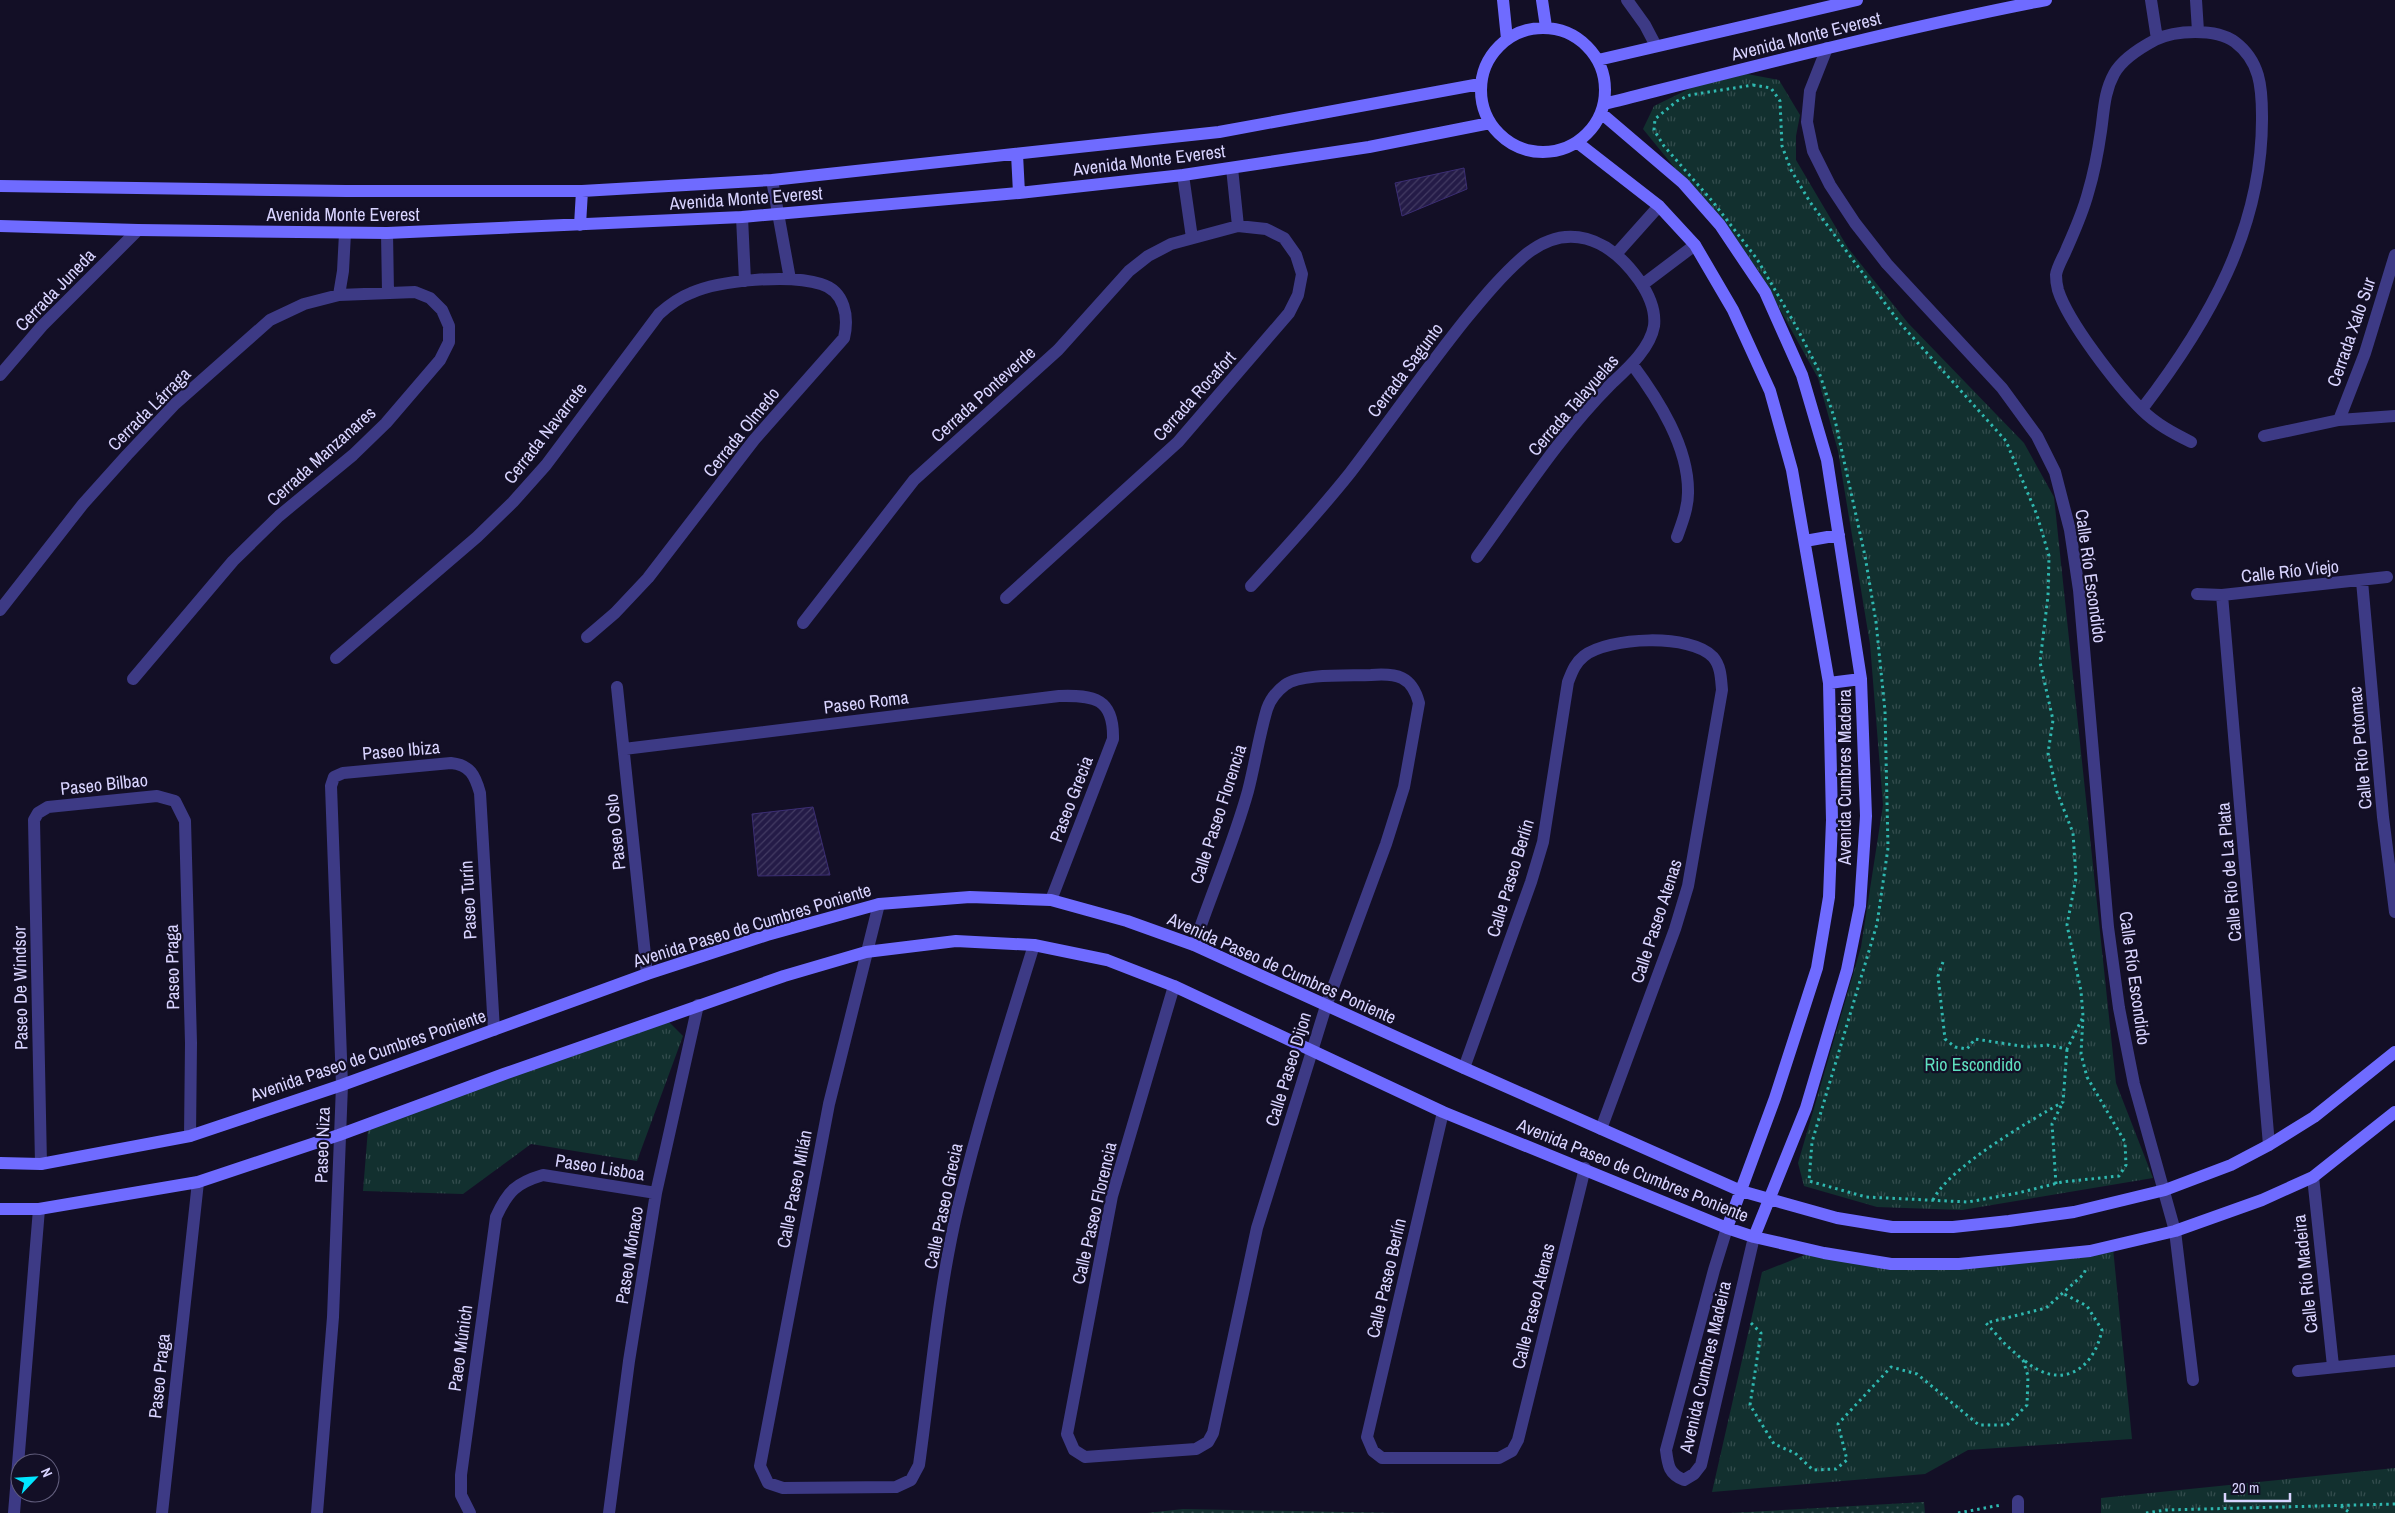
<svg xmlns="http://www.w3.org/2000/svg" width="2395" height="1513" viewBox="0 0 2395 1513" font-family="'Archivo Narrow',sans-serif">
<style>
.grass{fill:url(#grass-dots)}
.park{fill:url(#park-tufts)}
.building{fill:url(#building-hatch);stroke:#3b2d73}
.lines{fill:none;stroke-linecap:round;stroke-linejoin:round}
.path{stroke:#2fb8b0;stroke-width:3;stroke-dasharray:2.5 4;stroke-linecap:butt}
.lane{stroke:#3d3a85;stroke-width:12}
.street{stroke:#3d3a85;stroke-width:12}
.secondary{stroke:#6f6bff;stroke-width:12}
.labels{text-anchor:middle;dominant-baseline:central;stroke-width:4.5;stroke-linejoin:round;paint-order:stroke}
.street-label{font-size:18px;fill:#d9d4ff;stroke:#130f26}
.park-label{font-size:18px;fill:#5fe0c0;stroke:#130f26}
</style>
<defs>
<pattern id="grass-dots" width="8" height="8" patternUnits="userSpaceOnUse" patternTransform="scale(1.25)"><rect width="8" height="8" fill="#12302f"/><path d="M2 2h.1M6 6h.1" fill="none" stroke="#344d4e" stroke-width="1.8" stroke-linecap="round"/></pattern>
<pattern id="park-tufts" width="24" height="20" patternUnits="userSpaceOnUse" patternTransform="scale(1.25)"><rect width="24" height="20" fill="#12302f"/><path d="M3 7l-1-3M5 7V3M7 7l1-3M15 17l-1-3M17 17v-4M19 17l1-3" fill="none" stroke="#344d4e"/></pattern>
<pattern id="building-hatch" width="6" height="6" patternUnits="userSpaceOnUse" patternTransform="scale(1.25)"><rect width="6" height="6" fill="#241b47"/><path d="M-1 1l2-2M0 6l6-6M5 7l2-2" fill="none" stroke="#433b63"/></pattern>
</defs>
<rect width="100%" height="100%" fill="#130f26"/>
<path class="grass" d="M1924,1502L1925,1513H1730Z
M1183,1509L1401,1513H1147Z"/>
<path class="park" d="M1747,74L1779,80L1800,115L1796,136V160L1848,248L1908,323L2024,443L2054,497L2116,1083L2153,1178L1962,1210L1877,1207L1804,1186L1798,1163L1861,947L1883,805L1870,644L1838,451L1818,378L1758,270L1643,129L1654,106L1693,87Z
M665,1018L683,1036L637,1161L531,1144L463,1194L363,1191L368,1129Z
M2113,1248L2132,1439L1968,1450L1925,1474L1712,1492L1762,1272L1815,1251L1957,1267Z
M2395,1468V1513H2101V1498Z"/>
<path class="building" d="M1464,168L1467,189L1402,216L1395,183Z
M813,807L830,875L758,876L752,814Z"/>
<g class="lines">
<path class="path" d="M1753,85L1771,88L1780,101L1782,146L1791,170L1810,202L1899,322L2006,441L2037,515L2049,556L2048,596L2040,662L2053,720L2048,753L2057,792L2073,833L2076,878L2067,925L2081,991L2083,1016L2081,1054L2087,1077L2125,1142L2126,1165L2119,1176L2062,1182L2018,1193L1968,1202L1866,1197L1809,1181L1812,1142L1877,924L1888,848L1885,711L1876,622L1865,556L1835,420L1818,369L1796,326L1757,259L1713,202L1664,146L1654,130L1655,119L1677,101L1690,95Z
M1943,962L1938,976L1945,1039L1955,1047L1967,1049L1975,1039L2027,1047L2047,1045L2067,1049L2083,1017
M2056,1184L2052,1124L2063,1102
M1933,1200C1948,1168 2031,1120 2063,1102L2067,1049
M1751,1323L1761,1333L1750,1405L1774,1444L1795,1453L1813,1470L1836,1469L1847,1460L1838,1424L1891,1367L1917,1374L1979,1425H2007L2027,1405L2028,1376L2023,1360L2006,1345L1986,1323L2046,1308L2084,1274L2086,1268
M2025,1361C2060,1390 2093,1372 2102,1330L2087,1306L2064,1294
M2341,1506L2350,1513
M1958,1513L2001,1505
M2146,1513L2166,1510L2395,1504"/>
<path class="lane" d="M1627,0L1645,25L1656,46"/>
<path class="street" d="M2151,0L2157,39
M2196,0L2198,31
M1827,48L1810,91L1807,122L1813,151L1830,185L1855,223L1887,264L2002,388L2037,436L2055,472L2070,530L2079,590L2108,927L2119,1008L2134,1084L2175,1231L2193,1380
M1232,168L1238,226
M1183,175L1192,238
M772,180L790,279
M742,217L745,281
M387,233L388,292
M1617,253L1659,206
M1642,285L1695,245
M339,295L343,271L345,233
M1632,364C1658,399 1689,447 1688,493C1688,508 1682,523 1677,537
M0,375L42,326L138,230
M2142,409C2208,323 2263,229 2262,116C2262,87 2260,61 2235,42C2216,28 2175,30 2155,40C2140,48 2122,59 2114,74C2104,92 2104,111 2101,131C2098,152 2094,173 2088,193C2083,212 2075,230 2067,248C2064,256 2057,267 2056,275C2056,279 2057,286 2058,290C2068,322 2117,385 2142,410C2156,424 2173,433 2191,442
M2339,420L2365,353L2395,255
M2264,436L2339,420L2395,416
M2362,581L2383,817L2395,912
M1251,586C1285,549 1319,512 1350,473C1389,422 1425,370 1465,320C1483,298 1502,275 1524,256C1567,220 1609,238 1639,280C1648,293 1656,310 1654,326C1650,349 1627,369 1611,384C1560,435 1520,498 1477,557
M2197,594L2222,595L2387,577
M2222,595L2269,1145
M0,610L83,504L127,455L175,404L270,320L304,304L339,295L415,292L430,298L442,310L449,326V342L440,360L386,423L353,455L279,516L233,561L133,679
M803,623L914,480L1058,350L1129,271L1148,256L1171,244L1238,226L1266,229L1284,238L1296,255L1302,274L1298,295L1289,313L1178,442L1006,598
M336,658L477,537L513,502L546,465L659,314C669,305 678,298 691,293C720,280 790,274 821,284C845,291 849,317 844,338L754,440L648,578L615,613L587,637
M617,687L647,974
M624,749L1059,696C1094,695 1114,698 1113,739L1051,900
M879,904L829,1104L760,1466L768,1483L783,1488L896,1487L911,1480L919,1465C931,1379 938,1291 958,1207C979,1119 1007,1032 1034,945
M1174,986L1112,1196L1067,1434L1074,1450L1085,1457L1196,1449L1208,1442L1213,1433L1257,1228L1326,1006L1386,844L1404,787L1419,703C1412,676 1397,673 1371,675C1350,676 1301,673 1285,685C1277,691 1270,700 1267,709C1259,736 1255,764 1248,791C1234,842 1211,894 1194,945
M1464,1068L1531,882L1543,842L1568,682C1572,672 1575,663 1584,656C1608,637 1691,633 1713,657C1721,666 1721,679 1722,690L1688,886L1675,929L1601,1129
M1443,1112L1367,1437L1373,1451L1382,1458H1499L1512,1451L1518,1440L1585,1168
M41,1164L34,820L38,813L48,807L157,796L175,801L185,821L191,1043L190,1136
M2313,1177L2333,1366
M1727,1228L1714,1270L1666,1450C1668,1466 1669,1474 1684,1480L1694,1474L1701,1465L1754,1237
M2298,1371L2395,1361
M14,1513L39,1209
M162,1513L198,1182
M317,1513L333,1317L342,1085L331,786L334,777L343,773L451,763C470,765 475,775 480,793L494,1030
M470,1513L461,1495V1475L496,1217C508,1191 516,1183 543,1175L656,1193
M609,1513L629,1361L656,1193L698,1005
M2018,1513V1501"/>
<path class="secondary" d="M1503,0L1507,39
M1542,0L1546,27
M1481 90a62 62 0 1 1 124 0a62 62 0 1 1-124 0Z
M1598,60L1857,0
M1604,104C1751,67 1897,29 2046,0
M1601,113L1683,183L1720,225L1765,292L1802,375L1827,460L1861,679L1866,816L1860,906L1847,970L1806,1108L1754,1237
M1578,143L1659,206L1695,245L1733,310L1770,391L1792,470L1829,683L1832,820L1829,897L1817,968L1775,1098L1727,1228
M1017,154L1019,193
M0,186L346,191H582L772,180L1219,132L1480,84
M580,225L582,191
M0,226L138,230L387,233L742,217L1019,193L1183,175L1369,147L1490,123
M1805,541L1839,535
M1829,683L1861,679
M0,1163L41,1164L190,1136L342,1085L647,974L767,935L879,904L970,897L1051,900L1127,921L1194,945L1464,1068L1741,1191L1837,1218L1892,1227H1953L2009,1221L2074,1212L2165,1190L2231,1165L2269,1145L2314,1117L2395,1052
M0,1209H39L198,1182L339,1135L504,1074L784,976L866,952L956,941L1034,945L1107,960L1174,986L1443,1112L1727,1228L1754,1237L1824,1253L1891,1264H1959L2090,1251L2175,1231L2262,1200L2313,1177L2395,1112"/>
</g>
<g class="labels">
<g class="street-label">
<text transform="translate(1806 36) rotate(-14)">Avenida Monte Everest</text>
<text transform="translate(1149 160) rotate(-7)">Avenida Monte Everest</text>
<text transform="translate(746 198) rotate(-4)">Avenida Monte Everest</text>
<text x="343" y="214">Avenida Monte Everest</text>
<text transform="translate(55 290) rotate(-46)">Cerrada Juneda</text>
<text transform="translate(2351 332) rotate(-71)">Cerrada Xalo Sur</text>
<text transform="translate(1405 370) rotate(-53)">Cerrada Sagunto</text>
<text transform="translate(983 394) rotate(-42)">Cerrada Ponteverde</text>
<text transform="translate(1194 396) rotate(-48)">Cerrada Rocafort</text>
<text transform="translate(1573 405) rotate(-49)">Cerrada Talayuelas</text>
<text transform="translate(149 409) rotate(-45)">Cerrada Lárraga</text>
<text transform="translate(741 432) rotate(-51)">Cerrada Olmedo</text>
<text transform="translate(545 433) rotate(-52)">Cerrada Navarrete</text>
<text transform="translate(321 456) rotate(-42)">Cerrada Manzanares</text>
<text transform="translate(2290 571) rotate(-6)">Calle Río Viejo</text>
<text transform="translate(2091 576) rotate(82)">Calle Río Escondido</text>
<text transform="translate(866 702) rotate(-7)">Paseo Roma</text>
<text transform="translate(2360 748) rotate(-95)">Calle Río Potomac</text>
<text transform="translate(401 750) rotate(-5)">Paseo Ibiza</text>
<text transform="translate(1844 777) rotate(-90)">Avenida Cumbres Madeira</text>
<text transform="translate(104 784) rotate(-6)">Paseo Bilbao</text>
<text transform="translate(1071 799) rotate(-69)">Paseo Grecia</text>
<text transform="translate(1218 814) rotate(-72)">Calle Paseo Florencia</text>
<text transform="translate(615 832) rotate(-96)">Paseo Oslo</text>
<text transform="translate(2229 872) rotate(-95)">Calle Río de La Plata</text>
<text transform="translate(1510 878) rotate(-73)">Calle Paseo Berlín</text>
<text transform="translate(468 900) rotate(-93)">Paseo Turín</text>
<text transform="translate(1656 921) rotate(-72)">Calle Paseo Atenas</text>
<text transform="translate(752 925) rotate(-17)">Avenida Paseo de Cumbres Poniente</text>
<text transform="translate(172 967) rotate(-91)">Paseo Praga</text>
<text transform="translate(1282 968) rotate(24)">Avenida Paseo de Cumbres Poniente</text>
<text transform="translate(2135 978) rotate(82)">Calle Río Escondido</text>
<text transform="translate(20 988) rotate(-91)">Paseo De Windsor</text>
<text transform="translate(368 1055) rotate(-19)">Avenida Paseo de Cumbres Poniente</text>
<text transform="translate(1288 1069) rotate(-73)">Calle Paseo Dijon</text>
<text transform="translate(322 1145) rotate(-88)">Paseo Niza</text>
<text transform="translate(600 1167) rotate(9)">Paseo Lisboa</text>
<text transform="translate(1633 1170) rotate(22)">Avenida Paseo de Cumbres Poniente</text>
<text transform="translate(794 1189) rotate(-79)">Calle Paseo Milán</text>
<text transform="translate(943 1206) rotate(-78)">Calle Paseo Grecia</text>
<text transform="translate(1094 1213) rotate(-77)">Calle Paseo Florencia</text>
<text transform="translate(629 1255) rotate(-81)">Paseo Mónaco</text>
<text transform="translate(2305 1274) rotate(-96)">Calle Río Madeira</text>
<text transform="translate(1386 1278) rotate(-77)">Calle Paseo Berlín</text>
<text transform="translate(1533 1306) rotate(-76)">Calle Paseo Atenas</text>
<text transform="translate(460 1348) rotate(-82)">Paeo Múnich</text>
<text transform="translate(1705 1367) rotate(-77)">Avenida Cumbres Madeira</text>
<text transform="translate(159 1376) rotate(-84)">Paseo Praga</text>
</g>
<g class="park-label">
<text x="1973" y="1064">Rio Escondido</text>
</g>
</g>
<g transform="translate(35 1478) rotate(65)"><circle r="24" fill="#130f26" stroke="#625e7d"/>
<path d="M0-4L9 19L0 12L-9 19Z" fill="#00e5ff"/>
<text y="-8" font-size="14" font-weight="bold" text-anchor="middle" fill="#d9d4ff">N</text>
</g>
<path d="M2225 1493v8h65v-8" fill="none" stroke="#d9d4ff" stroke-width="2.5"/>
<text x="2232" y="1493" font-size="15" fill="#d9d4ff" stroke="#130f26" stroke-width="4" paint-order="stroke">20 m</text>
</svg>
